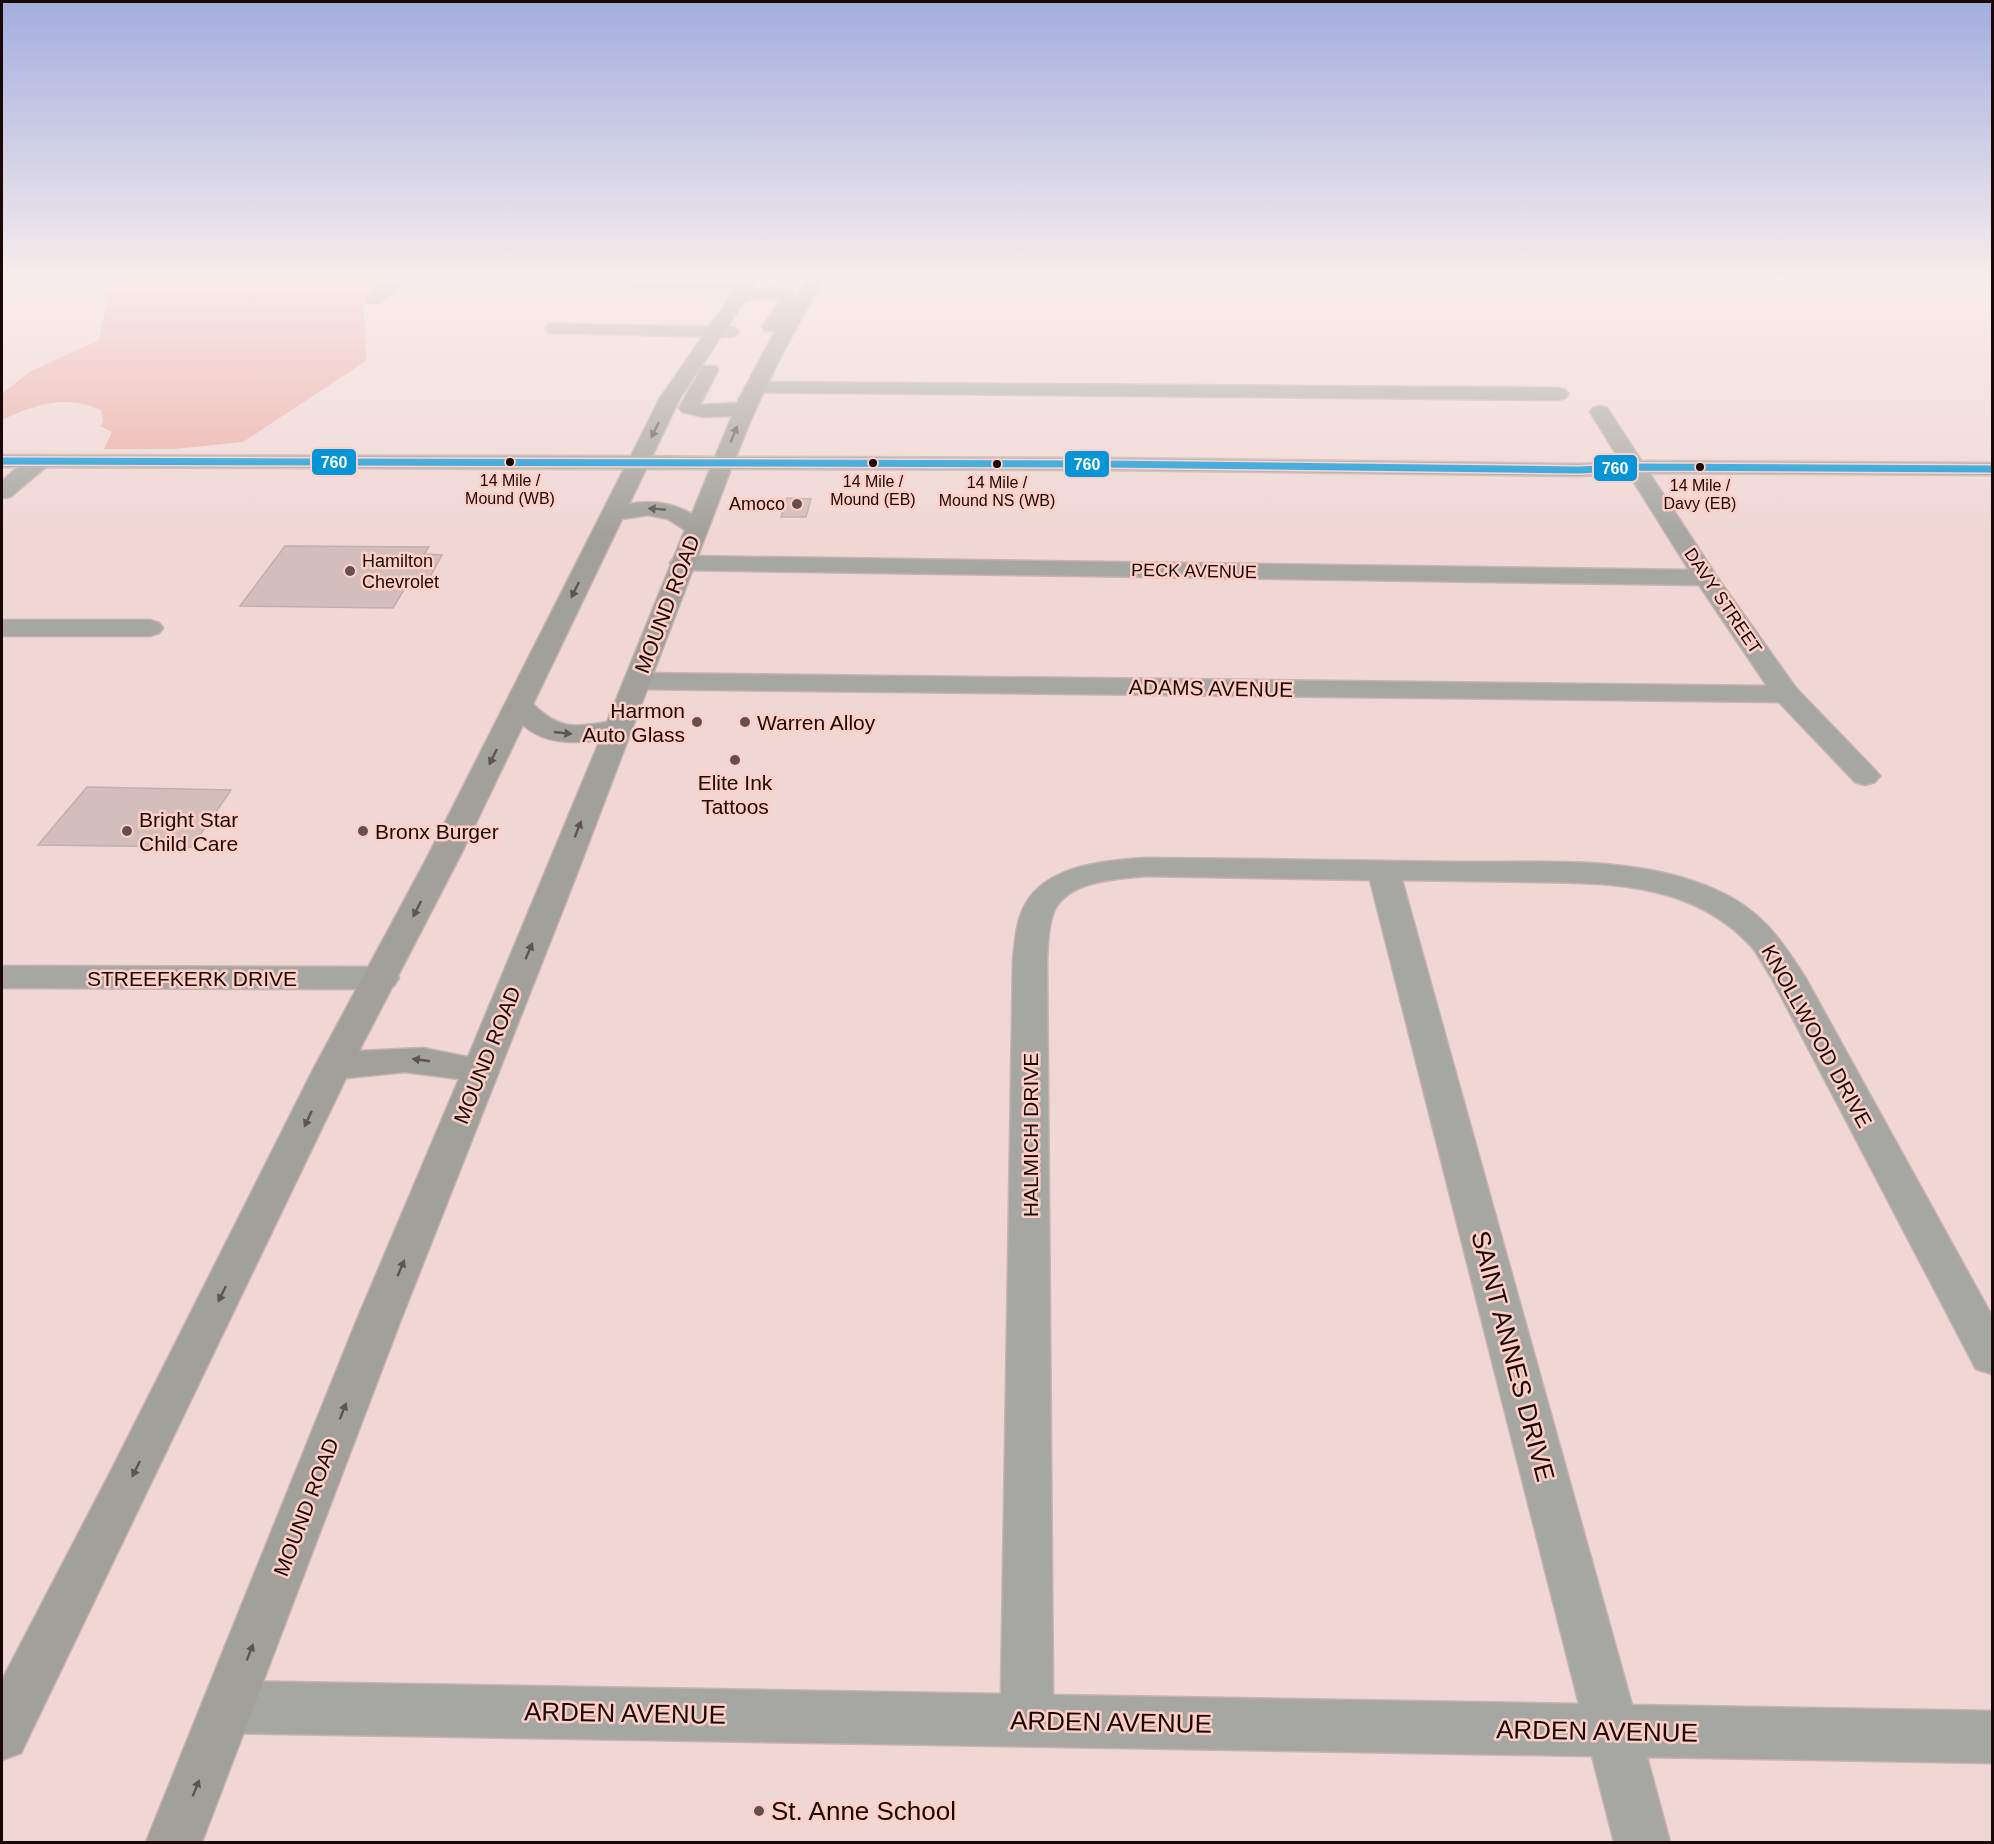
<svg xmlns="http://www.w3.org/2000/svg" width="1994" height="1844" viewBox="0 0 1994 1844" font-family="Arial,sans-serif">
<style>
.forest{fill:#ecaca4}
.building{fill:#d4bebb;stroke:#c4aeab;stroke-width:1.5}
.lines{fill:none;stroke-linecap:round;stroke-linejoin:round}
.minor-casing{stroke:#c7b3b1;stroke-width:3}
.major-casing{stroke:#c7b3b1;stroke-width:3}
.minor{fill:#a6a7a3;fill-rule:evenodd}
.major{fill:#a1a09a;fill-rule:evenodd}
.bus-1-casing{stroke:#fdcfc7;stroke-width:10}
.bus-1{stroke:#0696d7;stroke-width:7}
.oneway{fill:#5e5450}
.bus-dot{fill:#1a0806;stroke:#fdcfc7;stroke-width:2}
.poi-dot{fill:#65504e;stroke:#fdcfc7;stroke-width:2}
.labels{text-anchor:middle;dominant-baseline:central;stroke-width:5;stroke-linejoin:round;paint-order:stroke}
.far-bus-label{font-size:16px;fill:#1a0806;stroke:#fdcfc7}
.far-poi-label{font-size:18px;fill:#1a0806;stroke:#fdcfc7;text-anchor:end}
.far-street-label{font-size:18px;fill:#1a0806;stroke:#fdcfc7}
.street-label{font-size:21px;fill:#1a0806;stroke:#fdcfc7}
.poi-label{font-size:21px;fill:#1a0806;stroke:#fdcfc7;text-anchor:start}
.near-street-label{font-size:26px;fill:#1a0806;stroke:#fdcfc7}
.near-poi-label{font-size:26px;fill:#1a0806;stroke:#fdcfc7;text-anchor:start}
.line-badge{stroke:#fdcfc7;stroke-width:2}
.badge-label{font-size:16px;text-anchor:middle;font-weight:bold;fill:#fff}
</style>
<rect width="100%" height="100%" fill="#f0d7d4"/>
<path class="forest" d="M148,277H399L363,288L366,361L243,442L174,449H104L112,432L100,426L103,422L101,410C65,394 35,404 2,420V394L29,372L99,340L108,294Z"/>
<path class="building" d="M787,498L811,499L806,517H781Z
M285,546L429,547L424,554L442,555L424,588H405L393,608L240,606Z
M87,787L231,790L192,847L38,845Z"/>
<g class="lines">
<defs>
<path id="minor" d="M396,277L747,278L755,283L747,288L416,283L399,286L380,303H368L365,299C373,289 384,279 396,277Z
M554,324L730,327L736,328L739,332L736,336L730,337L548,333L545,329L548,325Z
M754,382L1558,388L1565,390L1568,394L1565,398L1558,400L747,392L744,388L747,384Z
M1600,406L1607,408L1717,577L1796,688L1875,770L1880,776L1875,782L1865,785L1855,782L1779,702L637,689L628,687L624,681L628,675L637,673L1767,686L1699,585L682,570L674,568L670,563L674,558L682,556L1689,570L1590,412L1593,408Z
M39,455L47,456L50,461L47,466L10,497L2,498V481L31,456Z
M2,620H150L159,623L163,628L159,633L150,636H2Z
M1145,858C1248,859 1352,860 1455,862C1540,863 1636,854 1716,890C1760,909 1780,938 1805,977L1992,1316V1374L1976,1369L1771,977C1764,967 1759,955 1751,946C1695,885 1617,883 1539,882C1493,881 1448,881 1402,880L1632,1705L1992,1711V1763L1647,1757L1670,1842H1614L1592,1756L229,1733L210,1725L202,1707L210,1689L229,1681L1001,1694L1013,960C1015,945 1015,929 1021,914C1038,866 1101,861 1145,858ZM1145,876L1370,880L1579,1704L1053,1695L1047,960C1048,944 1048,924 1055,909C1071,880 1117,879 1145,876Z
M2,966L382,967L394,970L399,978L394,986L382,989L2,988Z"/>
<path id="major" d="M744,277H760L752,290C765,287 787,285 797,297L809,277H825C791,335 760,393 736,457L1104,458L1579,464L1634,461L1992,463V475L1634,473L1579,476L1104,470L731,469L573,884L400,1322L202,1842H146L356,1322L459,1079L405,1072L346,1078L21,1753L2,1760V1680L114,1465L314,1068L428,856L624,469L2,467V455L631,456L660,398ZM768,297L780,300L762,327L765,331H775L737,403L700,405L718,370L716,366H702L700,370L679,408L682,412L703,417L732,416L715,457L652,456L680,398L744,302ZM646,469H710L692,514C671,502 651,500 629,504ZM648,515L668,519L685,530L607,722C574,728 558,729 533,704L622,519ZM523,725C544,744 573,744 600,740L468,1057L423,1048L359,1051L460,856Z"/>
</defs>
<use href="#minor" class="minor-casing"/>
<use href="#major" class="major-casing"/>
<use href="#minor" class="minor"/>
<use href="#major" class="major"/>
<defs>
<path id="bus-1" d="M2,461L1104,464L1579,470L1634,467L1992,469"/>
</defs>
<use href="#bus-1" class="bus-1-casing"/>
<use href="#bus-1" class="bus-1"/>
</g>
<defs><path id="oneway-solid" d="M-6-.8H1V-3.2L6.5 0L1 3.2V.8H-6Z" transform="scale(1.5)"/></defs>
<g class="oneway">
<use href="#oneway-solid" transform="translate(655 430) rotate(116)"/>
<use href="#oneway-solid" transform="translate(734 434) rotate(-68)"/>
<use href="#oneway-solid" transform="translate(657 509) rotate(-175)"/>
<use href="#oneway-solid" transform="translate(575 590) rotate(116)"/>
<use href="#oneway-solid" transform="translate(563 733) rotate(6)"/>
<use href="#oneway-solid" transform="translate(493 757) rotate(116)"/>
<use href="#oneway-solid" transform="translate(578 829) rotate(-69)"/>
<use href="#oneway-solid" transform="translate(417 909) rotate(117)"/>
<use href="#oneway-solid" transform="translate(529 951) rotate(-67)"/>
<use href="#oneway-solid" transform="translate(421 1060) rotate(-172)"/>
<use href="#oneway-solid" transform="translate(308 1119) rotate(115)"/>
<use href="#oneway-solid" transform="translate(401 1268) rotate(-67)"/>
<use href="#oneway-solid" transform="translate(222 1294) rotate(116)"/>
<use href="#oneway-solid" transform="translate(343 1411) rotate(-69)"/>
<use href="#oneway-solid" transform="translate(136 1469) rotate(116)"/>
<use href="#oneway-solid" transform="translate(250 1652) rotate(-69)"/>
<use href="#oneway-solid" transform="translate(196 1788) rotate(-68)"/>
</g>
<linearGradient id="sky" x2="0" y2="1"><stop stop-color="#a3aedf"/><stop offset="0.52" stop-color="#f8edec"/><stop offset="1" stop-color="#f8edec" stop-opacity="0"/></linearGradient>
<rect width="1994" height="535" fill="url(#sky)"/>
<g class="bus-dot">
<circle cx="510" cy="462" r="5"/>
<circle cx="873" cy="463" r="5"/>
<circle cx="997" cy="464" r="5"/>
<circle cx="1700" cy="467" r="5"/>
</g>
<g class="poi-dot">
<circle cx="797" cy="504" r="6"/>
<circle cx="350" cy="571" r="6"/>
<circle cx="697" cy="722" r="6"/>
<circle cx="745" cy="722" r="6"/>
<circle cx="735" cy="760" r="6"/>
<circle cx="127" cy="831" r="6"/>
<circle cx="363" cy="831" r="6"/>
<circle cx="759" cy="1811" r="6"/>
</g>
<g class="labels">
<g class="far-bus-label">
<text x="510" y="480">14 Mile /<tspan x="510" dy="18">Mound (WB)</tspan></text>
<text x="873" y="481">14 Mile /<tspan x="873" dy="18">Mound (EB)</tspan></text>
<text x="997" y="482">14 Mile /<tspan x="997" dy="18">Mound NS (WB)</tspan></text>
<text x="1700" y="485">14 Mile /<tspan x="1700" dy="18">Davy (EB)</tspan></text>
</g>
<g class="far-poi-label">
<text x="785" y="504">Amoco</text>
<text x="362" y="561" text-anchor="start">Hamilton<tspan x="362" dy="21">Chevrolet</tspan></text>
</g>
<g class="far-street-label">
<text transform="translate(1194 571) rotate(1)">PECK AVENUE</text>
<text transform="translate(1723 601) rotate(56)">DAVY STREET</text>
</g>
<g class="street-label">
<text transform="translate(667 604) rotate(-69)">MOUND ROAD</text>
<text transform="translate(1211 688) rotate(1)">ADAMS AVENUE</text>
<text x="192" y="978">STREEFKERK DRIVE</text>
<text transform="translate(1817 1036) rotate(61)">KNOLLWOOD DRIVE</text>
<text transform="translate(487 1055) rotate(-68)">MOUND ROAD</text>
<text transform="translate(1030 1135) rotate(-90)">HALMICH DRIVE</text>
<text transform="translate(306 1507) rotate(-69)">MOUND ROAD</text>
</g>
<g class="poi-label">
<text x="685" y="710" text-anchor="end">Harmon<tspan x="685" dy="24">Auto Glass</tspan></text>
<text x="757" y="722">Warren Alloy</text>
<text x="735" y="782" text-anchor="middle">Elite Ink<tspan x="735" dy="24">Tattoos</tspan></text>
<text x="139" y="819">Bright Star<tspan x="139" dy="24">Child Care</tspan></text>
<text x="375" y="831">Bronx Burger</text>
</g>
<g class="near-street-label">
<text transform="translate(1513 1356) rotate(75)">SAINT ANNES DRIVE</text>
<text transform="translate(625 1713) rotate(1)">ARDEN AVENUE</text>
<text transform="translate(1111 1722) rotate(1)">ARDEN AVENUE</text>
<text transform="translate(1597 1731) rotate(1)">ARDEN AVENUE</text>
</g>
<g class="near-poi-label">
<text x="771" y="1811">St. Anne School</text>
</g>
</g>
<g class="line-badge">
<rect x="311" y="448" width="46" height="28" rx="6" fill="#0696d7"/>
<rect x="1064" y="450" width="46" height="28" rx="6" fill="#0696d7"/>
<rect x="1593" y="454" width="45" height="28" rx="6" fill="#0696d7"/>
</g>
<g class="badge-label">
<text x="334" y="468">760</text>
<text x="1087" y="470">760</text>
<text x="1615" y="474">760</text>
</g>
<rect width="1994" height="1844" fill="none" stroke="#1a0806" stroke-width="6"/>
</svg>
